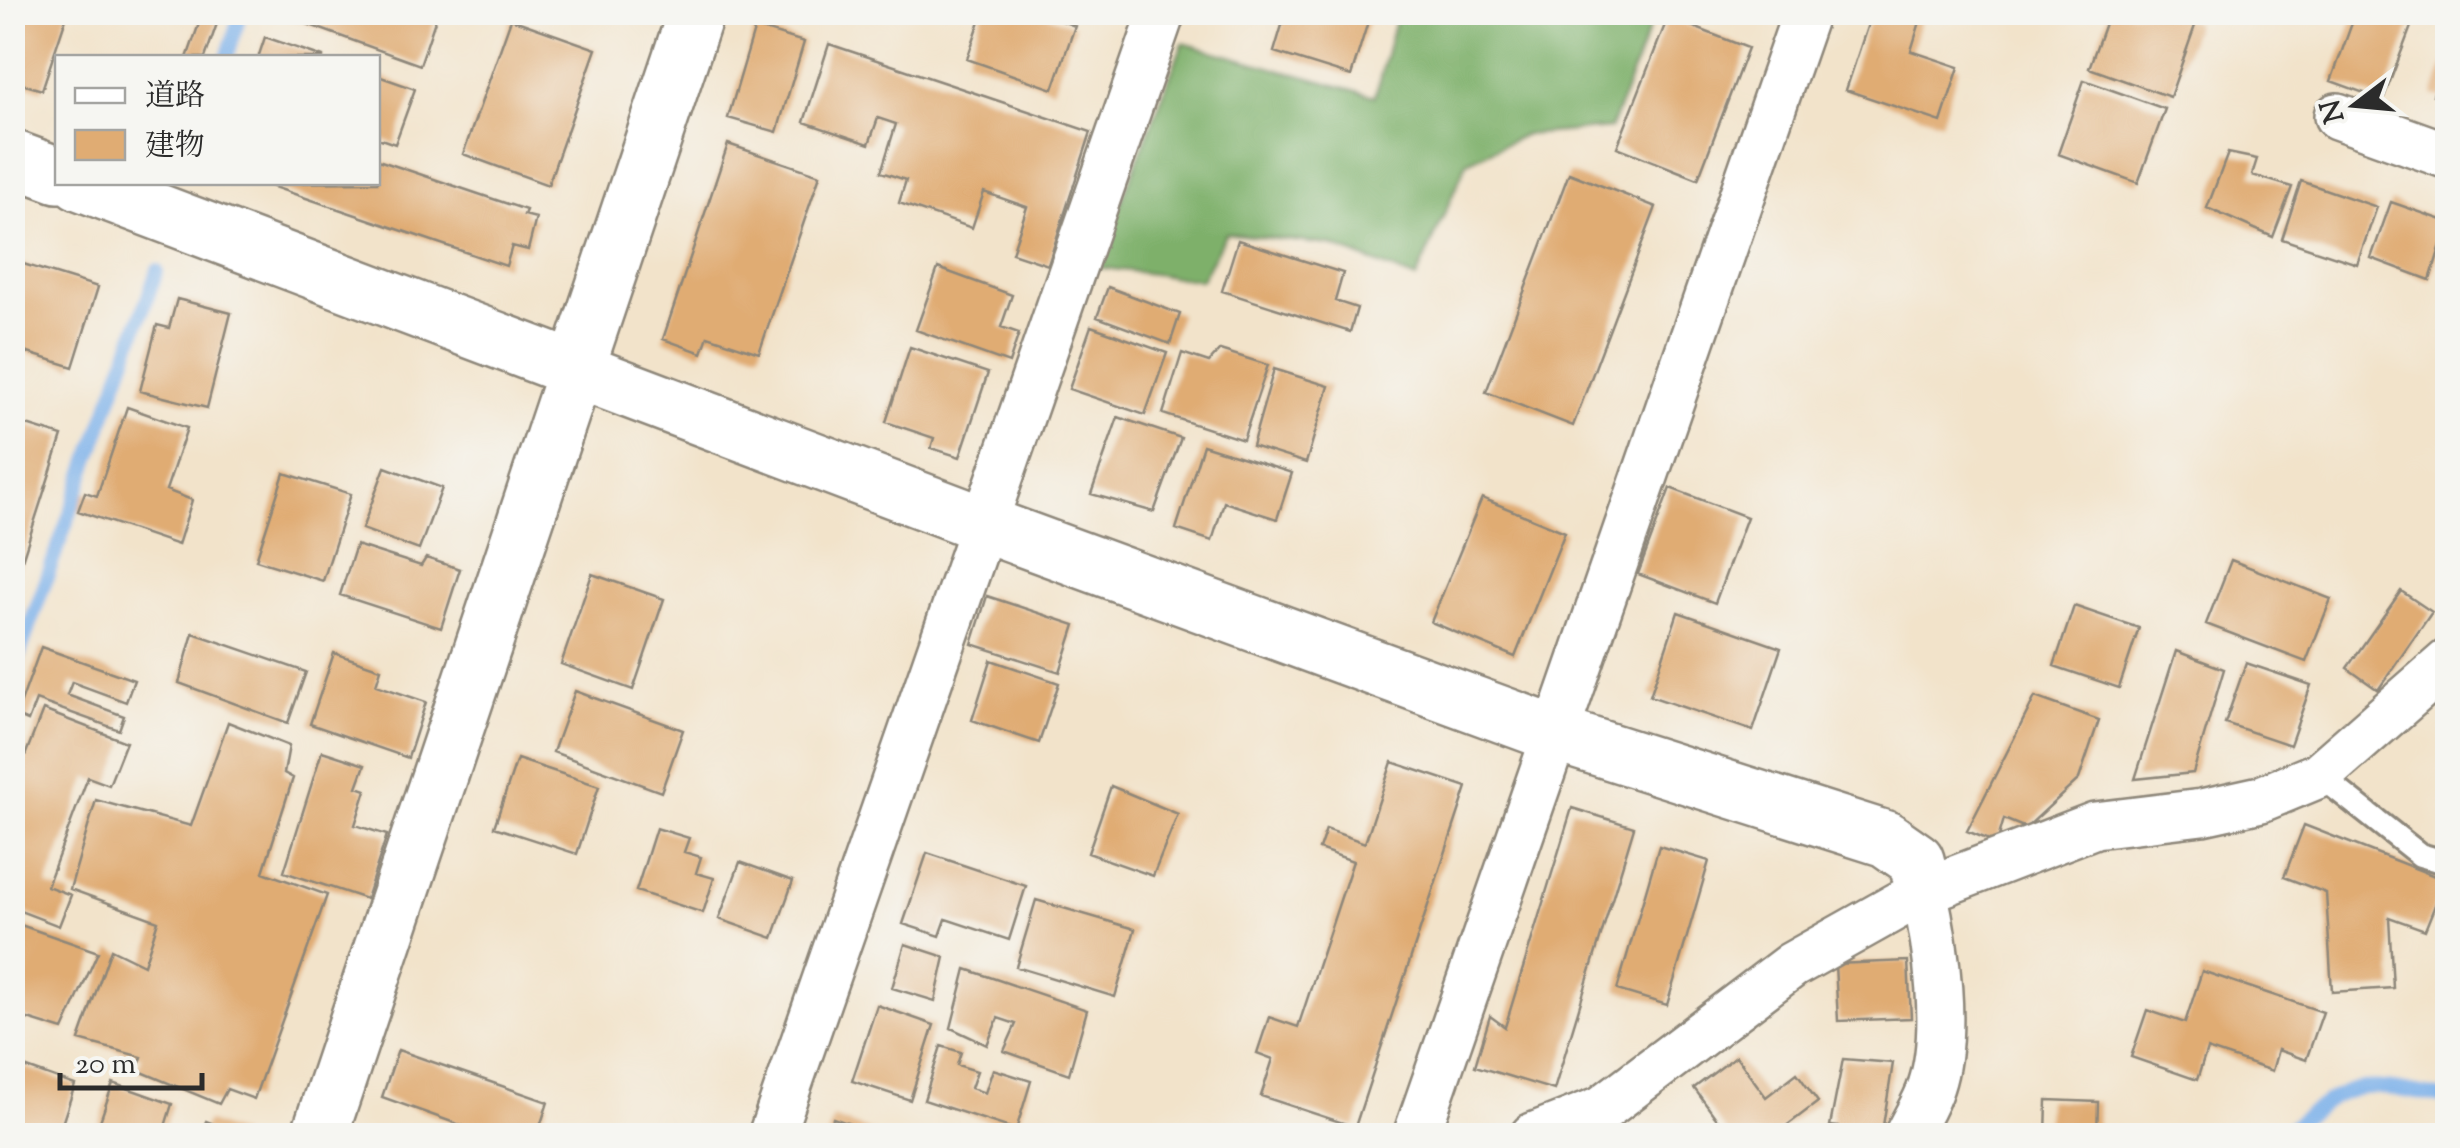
<svg xmlns="http://www.w3.org/2000/svg" width="2460" height="1148" viewBox="0 0 2460 1148" font-family="'Sorts Mill Goudy','Noto Serif JP',serif">
<style>
.forest{fill:#7eb06a;stroke:#546e4a;stroke-width:2.5}
.lines{fill:none;stroke-linecap:round;stroke-linejoin:round}
.stream{stroke:#7cb0e9;stroke-width:14}
.building{fill:#e0ac73}
.service-casing{stroke:#8e877a;stroke-width:28}
.minor-casing{stroke:#8e877a;stroke-width:50}
.tertiary-casing{stroke:#8e877a;stroke-width:60}
.service{stroke:#fff;stroke-width:22}
.minor{stroke:#fff;stroke-width:45}
.tertiary{stroke:#fff;stroke-width:55}
</style>
<rect width="100%" height="100%" fill="#f6f6f2"/>
<filter id="ink" filterUnits="userSpaceOnUse"><feTurbulence type="fractalNoise" baseFrequency=".01" numOctaves="2"/><feDisplacementMap in="SourceGraphic" scale="20" xChannelSelector="R" yChannelSelector="G"/><feConvolveMatrix kernelMatrix="1 2 1 2 8 2 1 2 1" color-interpolation-filters="sRGB"/></filter>
<filter id="wash" filterUnits="userSpaceOnUse"><feTurbulence type="fractalNoise" baseFrequency=".0048" numOctaves="4" result="noise"/><feDisplacementMap in="SourceGraphic" scale="40" xChannelSelector="R" yChannelSelector="G"/><feGaussianBlur stdDeviation="2.25" result="paint"/><feColorMatrix in="noise" values="0 0 0 0 0 0 0 0 0 0 0 0 0 0 0 0 0 1.4 0 .05"/><feComposite in="paint" operator="in"/></filter>
<g filter="url(#wash)">
<rect width="100%" height="100%" fill="#f2e3ca"/>
<path class="forest" d="M1397,13H1655L1611,128L1524,135L1467,162L1416,279L1330,245L1226,233L1201,280L1096,267L1183,43L1375,96Z"/>
<g class="lines">
<path class="stream" d="M227,58L241,12
M12,675L157,271
M2279,1136C2356,1078 2353,1081 2448,1099"/>
</g>
<g id="blocks">
<path class="building" d="M12,12H68L42,90L12,81Z
M203,12H221L205,58H187Z
M274,12H438L420,65Z
M983,12H1038L1075,26L1053,89L967,59Z
M1286,12H1371L1351,76L1274,52Z
M1872,12H1923L1911,51L1959,67L1941,122L1846,90Z
M2109,12H2168L2196,23L2170,97L2089,68Z
M2356,12H2381L2412,24L2383,100L2331,81Z
M1668,17L1748,48L1698,179L1617,147Z
M511,19L596,49L548,185L463,154Z
M755,27L804,42L777,132L728,118Z
M265,37L323,57V58H258Z
M829,44L1091,132L1048,265L1012,253L1027,207L984,192L972,228L899,203L906,180L881,172L896,124L878,118L869,144L804,122Z
M2447,56H2448V101L2433,95Z
M378,76L415,89L395,144L378,138Z
M2084,80L2165,109L2138,183L2058,154Z
M728,144L820,175L759,353L708,336L702,353L663,339Z
M2228,153L2257,159L2252,175L2292,187L2273,237L2207,208Z
M378,160L526,210L524,215L536,218L528,250L512,246L506,266L262,183L378,182Z
M1569,173L1656,207L1573,426L1486,392Z
M2301,181L2377,207L2357,264L2282,239Z
M2391,202L2448,222L2430,280L2371,258Z
M1238,240L1343,273L1335,301L1357,308L1350,332L1222,291Z
M20,263L98,287L73,367L12,348V271L17,272Z
M938,268L1012,295L1001,327L1019,333L1009,363L916,330Z
M1108,287L1180,314L1170,344L1097,317Z
M177,299L231,313L207,408L140,391L157,325L169,328Z
M1091,326L1167,353L1145,415L1069,389Z
M910,347L988,373L960,457L931,448L934,438L886,422Z
M1220,350L1268,365L1243,440L1163,414L1182,353L1209,362Z
M1274,369L1329,386L1306,463L1252,446Z
M127,407L187,428L166,490L192,500L178,545L78,511L85,492L97,496Z
M1118,417L1181,438L1154,512L1091,494Z
M14,421L62,436L17,576L12,574Z
M1203,445L1292,473L1277,519L1224,502L1212,541L1176,529Z
M385,467L442,488L419,550L362,529Z
M284,473L351,494L323,581L256,560Z
M1670,488L1747,517L1715,603L1638,574Z
M1482,498L1565,532L1515,657L1431,622Z
M356,545L421,566L426,558L460,569L441,628L340,595Z
M2231,560L2331,599L2306,662L2206,624Z
M592,574L664,599L633,690L561,664Z
M2401,591L2432,612L2378,690L2347,668Z
M987,596L1075,625L1060,672L972,644Z
M2074,606L2139,628L2119,688L2054,666Z
M1678,612L1781,648L1753,731L1650,696Z
M193,633L306,672L288,723L179,683Z
M41,647L134,680L126,702L72,682L67,695L124,716L119,730L36,700L28,721L16,716Z
M2176,651L2224,669L2193,773L2135,779Z
M334,653L381,669L376,685L426,702L408,758L310,724Z
M991,660L1059,683L1039,743L972,720Z
M2246,663L2311,685L2290,745L2225,723Z
M575,691L683,730L661,792L553,752Z
M2035,697L2099,720L2079,779L2026,828L2004,819L1997,843L1967,831Z
M43,710L126,742L109,785L88,777L47,886L71,895L59,926L12,908V789Z
M228,722L289,746L284,773L293,778L263,872L327,895L254,1099L227,1089L219,1104L137,1070L142,1057L79,1040L111,949L144,965L158,921L70,889L96,800L191,826Z
M322,751L365,765L357,787L366,790L355,825L387,835L366,899L284,872Z
M517,759L599,786L577,854L494,827Z
M1392,762L1467,787L1355,1127L1261,1096L1273,1059L1257,1053L1269,1017L1298,1027L1353,861L1319,849L1326,829L1365,843Z
M1111,786L1178,814L1153,876L1088,853Z
M1572,808L1634,827L1554,1090L1475,1066L1490,1016L1505,1027Z
M2304,825L2445,880L2425,930L2389,917L2393,988L2332,992L2326,893L2284,877Z
M656,828L689,838L684,852L701,857L696,873L714,878L703,913L636,891Z
M1659,846L1709,861L1667,1005L1617,990Z
M927,853L1026,886L1009,940L946,919L940,936L903,924Z
M740,862L793,881L773,938L719,919Z
M1036,900L1135,929L1115,997L1016,967Z
M12,922L98,952L63,1030L12,1014Z
M905,944L945,957L935,1001L892,988Z
M1908,961L1911,1018L1838,1021L1835,964Z
M966,969L1087,1010L1069,1074L1004,1051L1016,1024L998,1018L987,1045L951,1028Z
M2202,971L2323,1012L2306,1060L2278,1050L2272,1071L2207,1049L2197,1080L2131,1057L2147,1010L2185,1023Z
M877,1005L934,1025L910,1100L852,1081Z
M941,1046L961,1052L957,1065L977,1071L971,1088L985,1093L993,1069L1031,1081L1016,1130L924,1100Z
M398,1050L548,1102L537,1136H491L382,1097Z
M1736,1056L1766,1097L1797,1073L1818,1102L1773,1136H1729L1694,1088Z
M1843,1059L1893,1063L1882,1132L1830,1126Z
M16,1064L75,1085L58,1136H12Z
M113,1083L172,1104L162,1136H95Z
M2047,1100L2098,1102L2097,1136H2046Z
M833,1118L881,1135V1136H827Z
M206,1121L242,1135V1136H200Z"/>
</g>
</g>
<g filter="url(#ink)">
<use href="#blocks" fill-opacity="0" stroke="#8e877a" stroke-width="2.5"/>
<g class="lines">
<defs>
<path id="service" d="M2319,775L2420,855L2448,863"/>
<path id="minor" d="M2337,116L2448,156
M771,1136L1162,12
M1416,1136L1806,12
M1533,1136L1602,1109L1792,965L1924,891
M1907,1136C1915,1119 1926,1103 1931,1086C1949,1032 1936,945 1924,891L2095,825L2202,812L2261,799L2319,775L2448,662"/>
<path id="tertiary" d="M12,158L58,175
M79,182L983,524L1555,734L1886,839L1916,860L1924,891
M319,1136L696,12"/>
</defs>
<use href="#service" class="service-casing"/>
<use href="#minor" class="minor-casing"/>
<use href="#tertiary" class="tertiary-casing"/>
<use href="#service" class="service"/>
<use href="#minor" class="minor"/>
<use href="#tertiary" class="tertiary"/>
</g>
</g>
<rect width="2460" height="1148" fill="none" stroke="#f6f6f2" stroke-width="50"/>
<rect x="55" y="55" width="325" height="130" fill="#f6f6f2" stroke="#a5a5a2" stroke-width="2.5"/>
<rect x="75" y="88" width="50" height="15" fill="#ffffff" stroke="#a5a5a2" stroke-width="2.5"/>
<text x="145" y="105" font-size="30" fill="#2b2b2b">道路</text>
<rect x="75" y="130" width="50" height="30" fill="#e0ac73" stroke="#a5a5a2" stroke-width="2.5"/>
<text x="145" y="155" font-size="30" fill="#2b2b2b">建物</text>
<g transform="translate(2355 105) rotate(254)" stroke="#f6f6f2" stroke-width="8" paint-order="stroke">
<path d="M0-8L18 38L0 25L-18 38Z" fill="#2b2b2b"/>
<text y="-15" font-size="28" font-weight="bold" text-anchor="middle" fill="#2b2b2b">N</text>
</g>
<path d="M60 1073v15h142v-15" fill="none" stroke="#2b2b2b" stroke-width="5"/>
<text x="75" y="1073" font-size="30" fill="#2b2b2b" stroke="#f6f6f2" stroke-width="8" paint-order="stroke">20 m</text>
</svg>
